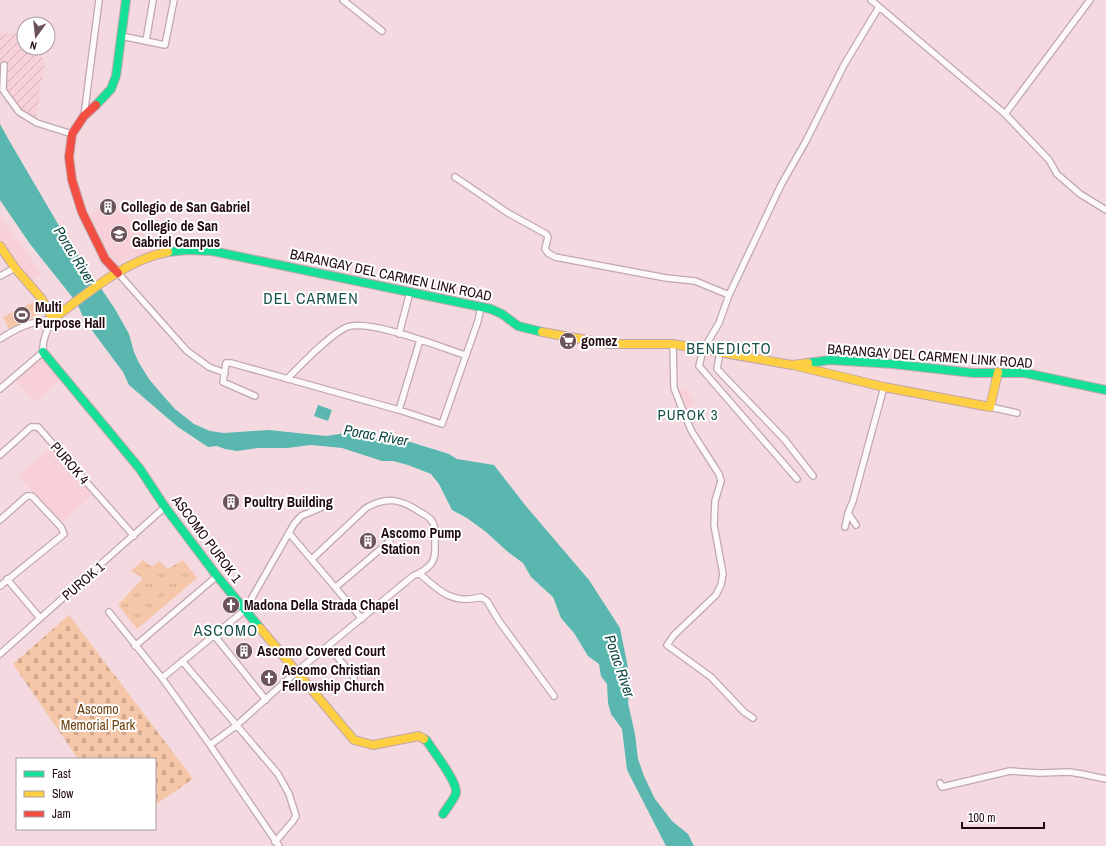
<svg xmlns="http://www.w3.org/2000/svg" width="1106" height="846" viewBox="0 0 1106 846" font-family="'Archivo Narrow',sans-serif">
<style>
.built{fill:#f7d0d8}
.industrial{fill:url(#industrial-furrows)}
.grass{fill:url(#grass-tufts)}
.cemetery{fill:url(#cemetery-stones)}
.garden{fill:#f5c6a7}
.water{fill:#59b7af}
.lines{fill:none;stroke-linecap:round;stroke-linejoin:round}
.street-casing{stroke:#c0a7ad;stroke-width:8}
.fast-casing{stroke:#c0a7ad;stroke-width:10}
.slow-casing{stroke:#c0a7ad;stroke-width:10}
.jam-casing{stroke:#c0a7ad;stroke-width:10}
.street{stroke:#fdf9fa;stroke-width:5.5}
.fast{stroke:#16e098;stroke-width:8}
.slow{stroke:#ffcf43;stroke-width:8}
.jam{stroke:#f24e42;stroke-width:8}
.labels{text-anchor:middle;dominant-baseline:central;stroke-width:4;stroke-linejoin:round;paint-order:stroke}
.poi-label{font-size:14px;font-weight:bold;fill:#220910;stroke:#fff;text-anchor:start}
.street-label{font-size:14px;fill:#220910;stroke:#fff}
.park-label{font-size:14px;fill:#6e4211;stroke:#fff}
.water-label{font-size:15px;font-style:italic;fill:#104842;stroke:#fff}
.neighbourhood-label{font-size:15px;letter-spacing:1px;fill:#18524b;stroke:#fff}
.quarter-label{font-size:16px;letter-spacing:1px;fill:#18524b;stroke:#fff}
</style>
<defs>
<pattern id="industrial-furrows" width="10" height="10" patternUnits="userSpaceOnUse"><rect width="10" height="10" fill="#f7d0d8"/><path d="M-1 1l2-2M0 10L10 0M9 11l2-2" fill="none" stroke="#d3b1b8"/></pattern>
<pattern id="grass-tufts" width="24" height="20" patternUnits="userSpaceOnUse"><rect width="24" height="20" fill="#f5c6a7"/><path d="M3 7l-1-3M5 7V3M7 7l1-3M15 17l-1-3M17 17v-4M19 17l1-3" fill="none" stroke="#d2a98f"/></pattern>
<pattern id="cemetery-stones" width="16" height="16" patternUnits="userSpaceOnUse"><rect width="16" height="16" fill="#f5c6a7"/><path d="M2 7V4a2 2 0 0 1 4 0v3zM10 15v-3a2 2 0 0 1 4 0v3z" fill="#d2a98f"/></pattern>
</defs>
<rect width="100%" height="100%" fill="#f4dae0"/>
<path class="built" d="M110,197L159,251L136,256L118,264L111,263L87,218Z
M0,216L42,273L32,282L0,242Z
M41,357L60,380L35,402L15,379Z
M684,387L696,403L687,410L677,391Z
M52,446L95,493L61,523L18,476Z"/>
<path class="industrial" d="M0,32L24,35V48H37L45,62L39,93H41L35,119L19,111L3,87L5,64L0,62Z"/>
<path class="grass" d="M143,560L152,567L159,561L168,569L183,560L197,578L137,629L118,605L143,578L131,571Z"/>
<path class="cemetery" d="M69,615L193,779L155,805V759H78L13,664Z"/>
<path class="garden" d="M35,301L41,313L9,329L3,317Z"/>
<path class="water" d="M0,124L10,142L65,236L76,251L82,263L98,284L115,309L129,334L134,352L139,363L149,379L159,391L175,409L194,424L210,431L224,433L269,430L326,436L352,432L367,435L384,442L404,440L449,454L457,459L494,465L525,505L589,580L620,628L630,678L628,703L635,734L638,759L644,776L655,799L672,821L688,834L694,846H666L627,770L622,729L611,714L608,703L607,684L601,676L599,664L588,656L574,633L561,618L553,597L531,577L523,563L508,552L486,532L467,518L452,510L439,484L431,474L408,465L393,461H382L342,448L311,445L287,448H257L237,451L225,449L217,446L208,447L178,427L129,385L123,372L85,321L77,303L30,244L0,200Z
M318,405L332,410L328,421L314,416Z"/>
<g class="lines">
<defs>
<path id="street" d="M343,0L382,31
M871,0L1005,114L1049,160L1057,174L1080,194L1106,210
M121,36L165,45L174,0
M146,41L153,0
M4,65L3,90L19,112L37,123L72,134
M1005,114L1090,0
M84,116L99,0
M455,177L508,213L546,234L548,237L545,249L548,253L555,257L666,278L695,281L729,295
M118,273L187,351L209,367L225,373
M0,276L15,268
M399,334L410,292
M0,339C17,328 32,321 53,319
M673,344L674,388L684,414L692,432L719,474L721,481L715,501L714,525L723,574L721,585L716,595L674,635L667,645L711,677L744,712L753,718
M720,352L717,369L785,440L813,476
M287,379C301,365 330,334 347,327C370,319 440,347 465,355
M0,389L43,352C42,340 47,329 53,319
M255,396L223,382L226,363H231L399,410L442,424L478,321L481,307
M990,407L1017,413
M399,410L420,340
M0,455L31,427H38L134,536
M797,479L699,366L703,350L719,323L729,295L781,185L806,141L844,65L879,7
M0,520L27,496H32L61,527L64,534L0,586
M856,525L848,513L853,501L884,387
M845,527L848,513
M289,533L362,619
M419,573C439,591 453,605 481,597L487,601L499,621L554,696
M7,579L40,618
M336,587L390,541
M109,612L162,678L210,745L279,846
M214,635L266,700
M135,646L217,576
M328,646L354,677
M0,654L165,507
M182,661L278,774L289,794L296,816L293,821L275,842
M162,678L245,610L294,524L301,516L320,508
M210,745L237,725L296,672L413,576C420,573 427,569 431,564C436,558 435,550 435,543C435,536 436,527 432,521C429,517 424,514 420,512C401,499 386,496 366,508L312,559
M940,783L942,787L1010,771L1040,773L1069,772L1082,774L1106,779"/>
<path id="fast" d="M96,105L111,89L116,76L126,0
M168,252L187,250L212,251L491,309L502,314L518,326L542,332
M43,352L140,469L165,507L217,576L260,628
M808,363L830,360L893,364L973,373H1025L1106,390
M424,739L427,741C433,751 458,782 456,793C455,798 446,809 443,814"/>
<path id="slow" d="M0,246L15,268L41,298L53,319C86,294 127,259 168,252
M542,332L609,344H673L792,365L808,363
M797,366L884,387L990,407L998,372
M260,628L354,740L373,745L419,736L424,739"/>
<path id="jam" d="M96,105L84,116L72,134L69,157L72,180L82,212L105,259L118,273"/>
</defs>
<use href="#street" class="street-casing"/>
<use href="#fast" class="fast-casing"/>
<use href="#slow" class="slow-casing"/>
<use href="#jam" class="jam-casing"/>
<use href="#street" class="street"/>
<use href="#fast" class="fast"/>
<use href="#slow" class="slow"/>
<use href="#jam" class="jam"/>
</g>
<defs>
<symbol id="building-disc" viewBox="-11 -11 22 22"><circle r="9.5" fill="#6c5259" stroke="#fff"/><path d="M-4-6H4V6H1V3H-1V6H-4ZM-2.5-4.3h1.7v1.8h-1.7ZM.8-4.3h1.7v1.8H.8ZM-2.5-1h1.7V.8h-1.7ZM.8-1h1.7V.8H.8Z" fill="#fff"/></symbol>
<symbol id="university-disc" viewBox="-11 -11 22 22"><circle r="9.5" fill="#6c5259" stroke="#fff"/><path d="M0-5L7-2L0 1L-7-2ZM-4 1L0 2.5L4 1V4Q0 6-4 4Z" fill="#fff"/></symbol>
<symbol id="stadium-disc" viewBox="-11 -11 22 22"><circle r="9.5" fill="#6c5259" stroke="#fff"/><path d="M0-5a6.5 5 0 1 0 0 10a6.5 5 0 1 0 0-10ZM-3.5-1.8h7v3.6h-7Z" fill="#fff"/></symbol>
<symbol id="supermarket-disc" viewBox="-11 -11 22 22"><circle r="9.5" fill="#6c5259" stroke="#fff"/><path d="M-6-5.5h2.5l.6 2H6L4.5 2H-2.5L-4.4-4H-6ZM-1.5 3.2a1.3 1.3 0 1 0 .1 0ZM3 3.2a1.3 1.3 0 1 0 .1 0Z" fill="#fff"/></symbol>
<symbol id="church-disc" viewBox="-11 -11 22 22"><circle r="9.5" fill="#6c5259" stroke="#fff"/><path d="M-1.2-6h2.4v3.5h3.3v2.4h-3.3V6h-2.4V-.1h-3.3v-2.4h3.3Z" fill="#fff"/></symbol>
</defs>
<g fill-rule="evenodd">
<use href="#building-disc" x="98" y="197" width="20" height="20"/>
<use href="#university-disc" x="109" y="224" width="20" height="20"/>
<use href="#stadium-disc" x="12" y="305" width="20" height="20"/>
<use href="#supermarket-disc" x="558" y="331" width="20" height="20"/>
<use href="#building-disc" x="221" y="492" width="20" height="20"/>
<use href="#building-disc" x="358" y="531" width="20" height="20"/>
<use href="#church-disc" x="221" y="595" width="20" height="20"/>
<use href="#building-disc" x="234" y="641" width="20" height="20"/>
<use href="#church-disc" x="259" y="668" width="20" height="20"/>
</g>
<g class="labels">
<g class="poi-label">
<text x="121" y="207">Collegio de San Gabriel</text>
<text x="132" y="226">Collegio de San<tspan x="132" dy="16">Gabriel Campus</tspan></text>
<text x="35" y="307">Multi<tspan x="35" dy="16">Purpose Hall</tspan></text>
<text x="581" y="341">gomez</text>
<text x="244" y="502">Poultry Building</text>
<text x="381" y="533">Ascomo Pump<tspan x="381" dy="16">Station</tspan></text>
<text x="244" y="605">Madona Della Strada Chapel</text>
<text x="257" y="651">Ascomo Covered Court</text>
<text x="282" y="670">Ascomo Christian<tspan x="282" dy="16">Fellowship Church</tspan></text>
</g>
<g class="street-label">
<text transform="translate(391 275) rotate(12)">BARANGAY DEL CARMEN LINK ROAD</text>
<text transform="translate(930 356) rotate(4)">BARANGAY DEL CARMEN LINK ROAD</text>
<text transform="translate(70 463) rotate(49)">PUROK 4</text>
<text transform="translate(207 539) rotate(53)">ASCOMO PUROK 1</text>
<text transform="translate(83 581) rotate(-41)">PUROK 1</text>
</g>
<g class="park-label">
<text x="98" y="709">Ascomo<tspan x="98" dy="16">Memorial Park</tspan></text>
</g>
<g class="water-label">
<text transform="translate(75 255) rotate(58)">Porac River</text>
<text transform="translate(376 435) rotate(10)">Porac River</text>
<text transform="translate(620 666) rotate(71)">Porac River</text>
</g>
<g class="neighbourhood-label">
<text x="688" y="414">PUROK 3</text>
</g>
<g class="quarter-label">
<text x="311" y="298">DEL CARMEN</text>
<text x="729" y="348">BENEDICTO</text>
<text x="226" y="630">ASCOMO</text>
</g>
</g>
<rect x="16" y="758" width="140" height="72" fill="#ffffff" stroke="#a79d9f"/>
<rect x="24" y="771" width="20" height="6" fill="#16e098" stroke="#a79d9f"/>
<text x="52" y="778" font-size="12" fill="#220910">Fast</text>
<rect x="24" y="791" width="20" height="6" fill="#ffcf43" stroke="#a79d9f"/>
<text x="52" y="798" font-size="12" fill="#220910">Slow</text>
<rect x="24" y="811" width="20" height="6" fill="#f24e42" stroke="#a79d9f"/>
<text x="52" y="818" font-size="12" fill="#220910">Jam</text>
<g transform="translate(36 36) rotate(195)"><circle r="19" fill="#ffffff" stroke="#a79d9f"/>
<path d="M0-3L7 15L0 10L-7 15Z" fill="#6c5259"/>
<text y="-6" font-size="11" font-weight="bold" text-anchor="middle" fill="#220910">N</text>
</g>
<path d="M962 822v6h82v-6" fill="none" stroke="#220910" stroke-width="2"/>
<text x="968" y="822" font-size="12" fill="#220910" stroke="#ffffff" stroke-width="3" paint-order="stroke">100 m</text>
</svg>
